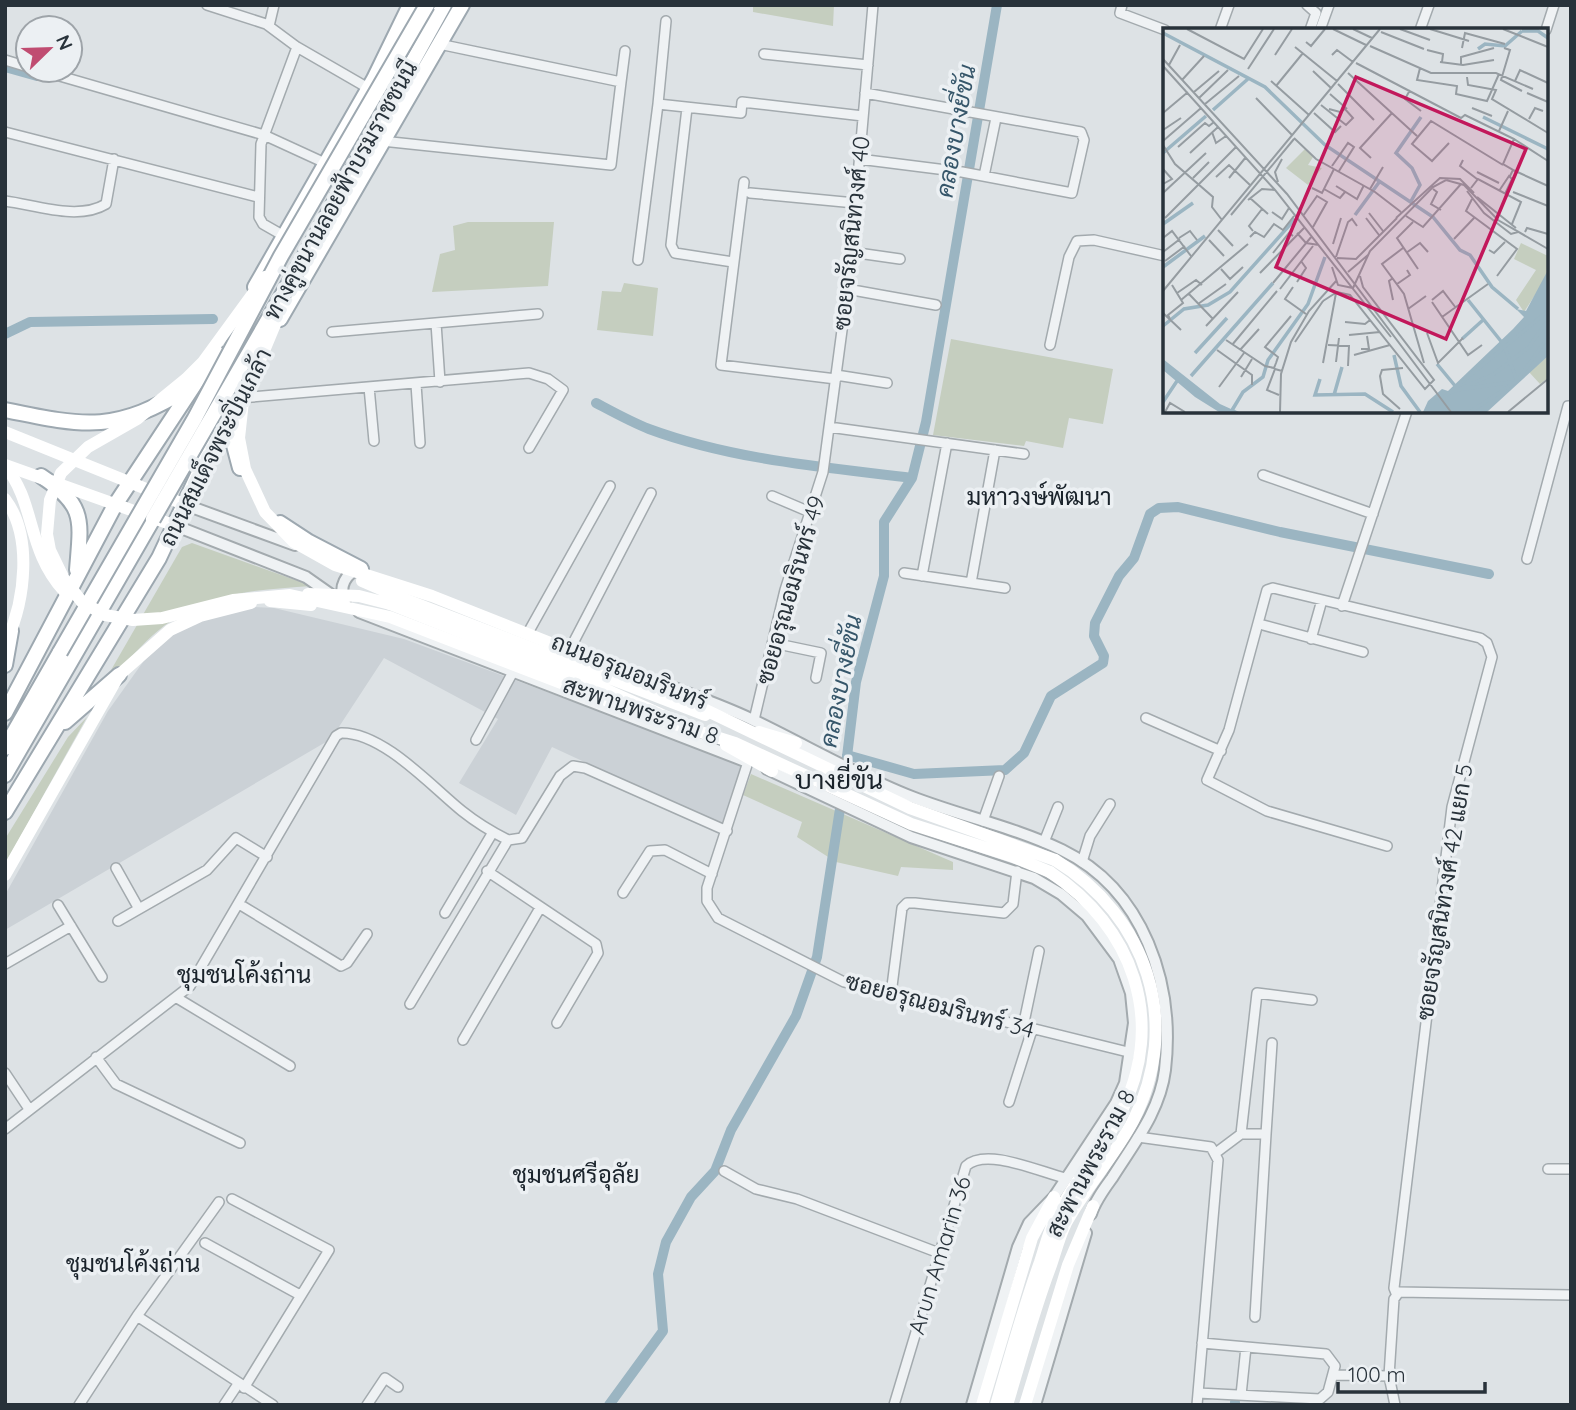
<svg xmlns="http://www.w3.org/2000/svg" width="1576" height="1410" viewBox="0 0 1576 1410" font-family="Quicksand,Sarabun,sans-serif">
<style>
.built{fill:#cbd1d6}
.green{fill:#c5cebf}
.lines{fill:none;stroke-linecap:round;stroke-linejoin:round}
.canal{stroke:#9bb5c2;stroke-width:10}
.minor-casing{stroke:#a3aaae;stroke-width:12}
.tertiary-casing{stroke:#a3aaae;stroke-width:14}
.primary-casing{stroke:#9da8b0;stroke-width:18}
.minor{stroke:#eff2f4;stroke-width:9}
.tertiary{stroke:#eff2f4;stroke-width:10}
.secondary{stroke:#fff;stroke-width:12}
.primary{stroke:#fff;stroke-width:14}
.primary-bridge-casing{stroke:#9da8b0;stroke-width:18;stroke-linecap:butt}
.secondary-bridge{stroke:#fff;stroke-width:12}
.primary-bridge{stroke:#fff;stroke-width:14}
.labels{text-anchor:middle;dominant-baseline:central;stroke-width:7;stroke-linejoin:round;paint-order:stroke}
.street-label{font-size:23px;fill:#28323a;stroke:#ecf0f3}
.water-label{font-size:24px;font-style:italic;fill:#36566a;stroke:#ecf0f3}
.neighbourhood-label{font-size:24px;fill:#1a232b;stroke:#ecf0f3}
.quarter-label{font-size:26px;fill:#1a232b;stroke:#ecf0f3}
.inset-river{fill:none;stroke:#9bb5c2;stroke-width:3.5}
.inset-road{fill:none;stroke:#959ca1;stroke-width:2}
.view{fill:#c2185b;fill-opacity:0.15;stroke:#c2185b;stroke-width:3.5}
.inset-edge{fill:none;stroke:#28323a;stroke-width:3.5}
</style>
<rect width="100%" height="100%" fill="#dde2e5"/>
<path class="built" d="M252,607L274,608L404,639L742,764L723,826L552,747L516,815L459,783L498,719L384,658L331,739L5,930V895L108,711L148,655L174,633L202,621Z"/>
<path class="green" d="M753,5H834L833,26L753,12Z
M468,222H554L548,286L432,292L440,254L455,250L453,226Z
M624,283L658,288L653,336L597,330L602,291L621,292Z
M951,339L1113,369L1103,424L1069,418L1063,448L1026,441L1024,446L933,435Z
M192,543L312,586C253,590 207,592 159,630C141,644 127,665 107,677L182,547Z
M87,717L5,864V839L68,737Z
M751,774L953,862V870L901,867L898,876L836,862L797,837L802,822L743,795Z"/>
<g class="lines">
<path class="canal" d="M5,67L37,76
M5,334L30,322L213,319
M596,403C613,412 631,422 649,429C733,460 824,467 912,478
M847,755L914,774L1005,770L1024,753L1051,696L1103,663L1104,656L1094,636L1095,623L1119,576L1134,558L1150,514L1159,508L1178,507L1280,532L1489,574
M845,773L856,682L884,576V522L912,478L926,422L997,5
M609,1405L663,1331L658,1274L666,1242L691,1197L715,1171L731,1130L796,1016L817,957L842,796
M1235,1405V1402"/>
<defs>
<path id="minor" d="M207,5L266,24L297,47L368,88
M1122,5L1120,13L1165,30
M1307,5L1316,13L1310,30
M666,21L658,104L741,113L742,102L863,116
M269,26L274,5
M1220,30L1229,5
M1320,30L1329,5
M1420,30L1429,5
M1546,30L1554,5
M764,54L868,65
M5,60L28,67
M39,70L264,135L325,163
M621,82L625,51
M687,108L671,245L675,253L733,262
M5,132L258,197
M382,141L611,165L621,82L439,44
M859,159L962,172L1072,193L1084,140L1081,132L865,93
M984,176L996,118
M744,182L721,365L836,379
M750,193L855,203
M5,201C36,205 78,221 106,204L114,159
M284,236L263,224L259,217L261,144L297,47
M851,252L900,259
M638,260L658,104
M847,289L936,305
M436,323L440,382
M332,332L538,314
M1050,345L1069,257L1077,241L1094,240L1165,256
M836,375L887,383
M416,384L420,443
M369,387L374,441
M240,398L529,373L548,379L563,390L529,448
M829,427L1024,454
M1263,475L1373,514
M772,496L812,513
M1527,559L1568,406H1571
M904,573L1005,588
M922,576L947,443
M971,583L995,450
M1342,606L1407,411
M1263,625L1363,652
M529,631L610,486
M1311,639L1322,600
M773,643L821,653L816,678
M571,647L651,493
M1146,718L1221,751
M754,720L785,590L823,472L849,278L873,5
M476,740L513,672
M748,762L707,888V901L718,918L844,982L1132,1053
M983,821L999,776
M508,840L522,838L560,776L573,766L585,768L727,831
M1044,842L1058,807
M1387,846L1267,811L1207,780L1229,730L1267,590L1273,588L1480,638L1487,643L1492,657L1452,807L1394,1288L1396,1293
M1082,862L1090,836L1110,804
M116,868L139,909
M487,871L596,944L598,953L557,1023
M623,893L650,851L665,850L712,874
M239,904L341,966L347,963L367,934
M58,905L102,977
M445,913L493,832
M118,921L207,870L236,838L267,857
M5,964L71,926
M891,994L902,908L907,903H915L1004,913L1013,904L1017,871
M177,998L290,1066
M410,1004L508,840
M1023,1027L1039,951
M463,1040L540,908
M96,1057L116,1084L240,1143
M5,1073L29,1109
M1009,1102L1032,1030
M5,1129L190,986L336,736L341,733C383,732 432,787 462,811C477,823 492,832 508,840
M1241,1134H1266L1272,1043
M1138,1137L1211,1147L1218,1160L1197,1405
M1217,1152L1241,1134L1257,993L1312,1000
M1548,1169H1571
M724,1171L756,1189L797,1199L939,1253
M232,1199L329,1250L244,1388
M205,1243L300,1295
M137,1316L273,1405
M1255,1317L1266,1134
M1334,1375L1389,1376L1394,1299L1399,1292L1571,1295
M1389,1376L1395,1405
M1198,1393L1320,1399L1328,1392L1335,1366L1326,1354L1202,1343
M1241,1395L1246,1347
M79,1405L137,1316L219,1202
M224,1405L238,1384
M367,1405L385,1378L398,1387
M894,1405L966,1166C986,1147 1040,1172 1065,1178"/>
<path id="tertiary" d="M186,505L295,545
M176,526L306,577L333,596
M345,600C338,587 346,573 359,569
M359,612L745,761
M667,685C696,697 727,707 755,721C807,746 858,776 912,797C961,816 1014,827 1062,850C1144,890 1175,984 1165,1070C1160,1111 1134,1143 1112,1178C1104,1189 1095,1201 1091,1214
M767,769L911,837L1034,878L1061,894L1087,916L1119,959L1131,993L1134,1023L1125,1083L1116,1103L1054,1197L1029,1223L1018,1247L972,1405
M1035,1405L1086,1233"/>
<path id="primary" d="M302,261L444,5
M255,287L374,79L410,5
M280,319L462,5
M5,410C87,427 116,433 190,387
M226,415L240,468
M41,476C86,506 81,519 77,570
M280,523L309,542L361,569
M5,665L11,631
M5,713L115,505L216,352
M65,722L119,675
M5,748L60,652
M5,775L153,519
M5,812L159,558L226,415L253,367"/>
</defs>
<use href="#minor" class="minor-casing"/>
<use href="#tertiary" class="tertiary-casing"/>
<use href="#primary" class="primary-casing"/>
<use href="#minor" class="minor"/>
<use href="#tertiary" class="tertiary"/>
<path class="secondary" d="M5,432L186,505
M5,465L176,526
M5,499C33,536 25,600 7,640
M399,597L705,715
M270,601L311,605
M390,604L600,687L669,718
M759,732L796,743
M726,745L772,771
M5,875L119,675L170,630L200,616L251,603
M982,1405L1032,1238L1054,1197
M996,1405C1010,1357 1023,1309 1040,1262C1045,1247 1049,1230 1056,1217C1074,1180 1103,1150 1121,1113C1167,1020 1133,927 1050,872
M1007,1405C1021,1359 1033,1313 1050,1268C1055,1254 1059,1237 1066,1223C1085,1188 1114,1157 1133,1121C1183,1023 1147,916 1055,860
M1025,1405L1068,1265L1093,1206"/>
<use href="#primary" class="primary"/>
<defs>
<path id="primary-bridge" d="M153,519L302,261
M60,652L195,418L281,256L427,5"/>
</defs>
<use href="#primary-bridge" class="primary-bridge-casing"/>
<path class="secondary-bridge" d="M265,277L203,362L186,379L137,419L88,447L61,473L50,500L47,534L50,550L64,579L82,602L105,615L133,620L162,618L233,600L290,595L390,617L634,711L735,743L911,824L1011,856L1050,872
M284,303L243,401L239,438L245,469L265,512L294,542L335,565L432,596L641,679L910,808L1055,860
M5,466C36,503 26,549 64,591
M362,581L399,597
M308,594L359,596L390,604"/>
<use href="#primary-bridge" class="primary-bridge"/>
</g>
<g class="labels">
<g class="street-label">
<text transform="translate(340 190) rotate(-61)">ทางคู่ขนานลอยฟ้าบรมราชชนนี</text>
<text transform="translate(851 233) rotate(-84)">ซอยจรัญสนิทวงศ์ 40</text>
<text transform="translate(215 447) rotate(-63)">ถนนสมเด็จพระปิ่นเกล้า</text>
<text transform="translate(790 590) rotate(-74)">ซอยอรุณอมรินทร์ 49</text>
<text transform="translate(630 671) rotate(22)">ถนนอรุณอมรินทร์</text>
<text transform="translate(641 710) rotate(19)">สะพานพระราม 8</text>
<text transform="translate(1444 892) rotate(-81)">ซอยจรัญสนิทวงศ์ 42 แยก 5</text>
<text transform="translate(940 1005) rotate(15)">ซอยอรุณอมรินทร์ 34</text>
<text transform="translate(1090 1163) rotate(-62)">สะพานพระราม 8</text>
<text transform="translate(939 1255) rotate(-73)">Arun Amarin 36</text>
</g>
<g class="water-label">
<text transform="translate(955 131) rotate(-80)">คลองบางยี่ขัน</text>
<text transform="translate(840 681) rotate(-79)">คลองบางยี่ขัน</text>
</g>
<g class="neighbourhood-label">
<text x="1039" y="496">มหาวงษ์พัฒนา</text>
<text x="244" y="974">ชุมชนโค้งถ่าน</text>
<text x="576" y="1174">ชุมชนศรีอุลัย</text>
<text x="133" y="1263">ชุมชนโค้งถ่าน</text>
</g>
<g class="quarter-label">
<text x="839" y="779">บางยี่ขัน</text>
</g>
</g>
<g transform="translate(1163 28)">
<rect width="385" height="385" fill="#dde2e5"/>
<path d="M142,121L150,129L145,137L159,140L145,157L123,140ZM358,215L385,228L383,250L361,284L353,272L373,242L351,231ZM385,328V350L377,356L366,344Z" fill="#c5cebf"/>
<path d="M385,242V328L324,384H260L265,373L279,361L285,363L350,301L361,289L353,281L363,283ZM0,331L57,376L68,381L73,374L70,381L76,384H56L32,369L0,342Z" fill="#9bb5c2"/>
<path class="inset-river" d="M359,3H375L385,10M0,5L102,59L162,117L270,189L297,222L307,227L329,259L355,281M315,21L322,16L342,18L359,3M50,82L86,50M320,89L385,121M0,125L43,88M247,175L257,157L249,140L233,125L258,89M192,187L217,153M0,196L30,175M0,239L42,208M305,272L341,317M0,298L21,281L45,277L67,264L132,191M299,311L320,292M340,314L354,353M32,325L64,290M231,327L238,358L257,384M274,336L293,359M28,348L110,255M157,351L152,367L202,366L230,384M293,362L349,354M287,365L331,346L366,319L385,292M171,367L179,339M281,369L385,283M0,374L14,353M68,384L80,364L100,349L105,332L145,276L162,229M307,384L354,353L385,309"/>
<path class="inset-road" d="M24,1L81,31L100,1M170,1L203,17M190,1L209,10M237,1L267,12M267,1L306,13M340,1L385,19M218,4L261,21M143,14L148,18L162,1M207,18L268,45H333L370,61M132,19L174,53M299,20L302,5L342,16M341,20L347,22L338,52L359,63M264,22L280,26L279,34M112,27L129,1M169,27L174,22L190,34M0,31L124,166L288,384M277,34L300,37L331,32M193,35L298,90L302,87L351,111L340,136L350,142L347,148M6,37L17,17M298,37V29L331,20M0,38L112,162L228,309M257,40L254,52L294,58L293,66L324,73L336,46M85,41L111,1M150,43L168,60M185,45L254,108M304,49L305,57L333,62L329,71L385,105M19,52L41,28M108,53L146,87M352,53L357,42L385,55M175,56L211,92M113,58L140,25M247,62L242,71L258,83M31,64L56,43M364,65L385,74M167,66L184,81M36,70L65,42M93,70L129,107M42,76L76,48M158,77L183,97L190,90L182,81L177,84L166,81M309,80L329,88M0,85L25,64M151,85L172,104L178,98M366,91L372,80L380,83M0,102L18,90M336,103L345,83M49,104L53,115L63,108M131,110L153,131L212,164L238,184M351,111L385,133M0,113L38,80M286,115L269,133L249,116L268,93L340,137M0,117L12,136L50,169L49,179L59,192M15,119L42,95L46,98L51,94M27,125L55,99M208,130L197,120L229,85M300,132L297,138L314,151M169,138L185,115L191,119L176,143M0,141L9,151L0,156M350,142L385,158M314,144L336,155M53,149L66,137L87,157M30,150L46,134M66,150L83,129M115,154L112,144L119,131M173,158L194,171L201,157M149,160L159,165L171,141M308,160L315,151L358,174L349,196M161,161L177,170L182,164M207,161L220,139M270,161L274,164L268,176L278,182M304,163L321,185L348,206L355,204M336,163L346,148L349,151L342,166M350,164L385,178M0,165L43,125M314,169L353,200M87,170L105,186M309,171L303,183L354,221L334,248M85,172L99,161L112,162M109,184L119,191L126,180M206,185L220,203M68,187L131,111M140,188L154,168L164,174L150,199M243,188L260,199L298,156M2,190L73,119M203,190L216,207M233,190L277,150L297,151L311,165M250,194L234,210L255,241M55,202L70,218M90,203L86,198L99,181M362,204L364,200L385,206M134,205L143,215L156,217M87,209L92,204L101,209L111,196L120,202L131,188M0,210L9,203L28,228M16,210L27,203L34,212M291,211L311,190M46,212L61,228M170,216L178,190M240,220L219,236L241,266L261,335M326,222L331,225L342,214M0,224L17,211M110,225L126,205L130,208M243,225L257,215L265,224M173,229L185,194L189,191L194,198M174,230L193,231L234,190M2,233L22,218M169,239L175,257L190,260L207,223L270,159L283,152L301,157L335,192L385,221M58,241L67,251L80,239M185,244L205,227M97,245L141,200M230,250L226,253L230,272M134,254L143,240L138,233M110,255L149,208M234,256L247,247L244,242M130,259L122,271L143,286M117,261L150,218M0,263L217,1M14,265L33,252L39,257M26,266L50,291M18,272L85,216M269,272L280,263L293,280M160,273L174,264L187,267L262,361L271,352L200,259L197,248M269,274L305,327L319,317M35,276L63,256M245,281L263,268M0,285L18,302M279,289L325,256M7,291L5,287L20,275L9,257M182,294L202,296L207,292M43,298L75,264M264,305L275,335L300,310M186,307L217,304M63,312L102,338L111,340L113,335M132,314L160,273M69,317L114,263M165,317L186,318L185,338M198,321H206L204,308M54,322L89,347V357M77,322L96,301M191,327L227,317M173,334L176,310M113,335L115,329L102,319L128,288M160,335L173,265M78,349L89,331M56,359L81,325M116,367L104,362L112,341L119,343M237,381L220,366L217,348L219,342L240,340M2,384L7,375L22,384M117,384L118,346L128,314L146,283L174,252M345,384L385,351"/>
<path class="view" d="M193,49L363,121L283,311L113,239Z"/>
<rect width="385" height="385" class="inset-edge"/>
</g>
<rect width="1576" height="1410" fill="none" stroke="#28323a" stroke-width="14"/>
<g transform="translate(49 49) rotate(67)"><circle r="33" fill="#ecf0f3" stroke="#9ea4a9" stroke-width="2"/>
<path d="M0-5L12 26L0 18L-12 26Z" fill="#c04c71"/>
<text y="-10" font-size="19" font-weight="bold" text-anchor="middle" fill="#28323a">N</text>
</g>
<path d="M1338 1382v10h147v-10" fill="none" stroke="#28323a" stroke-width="3.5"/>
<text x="1348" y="1382" font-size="21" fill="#28323a" stroke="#ecf0f3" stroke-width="5" paint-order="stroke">100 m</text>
</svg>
